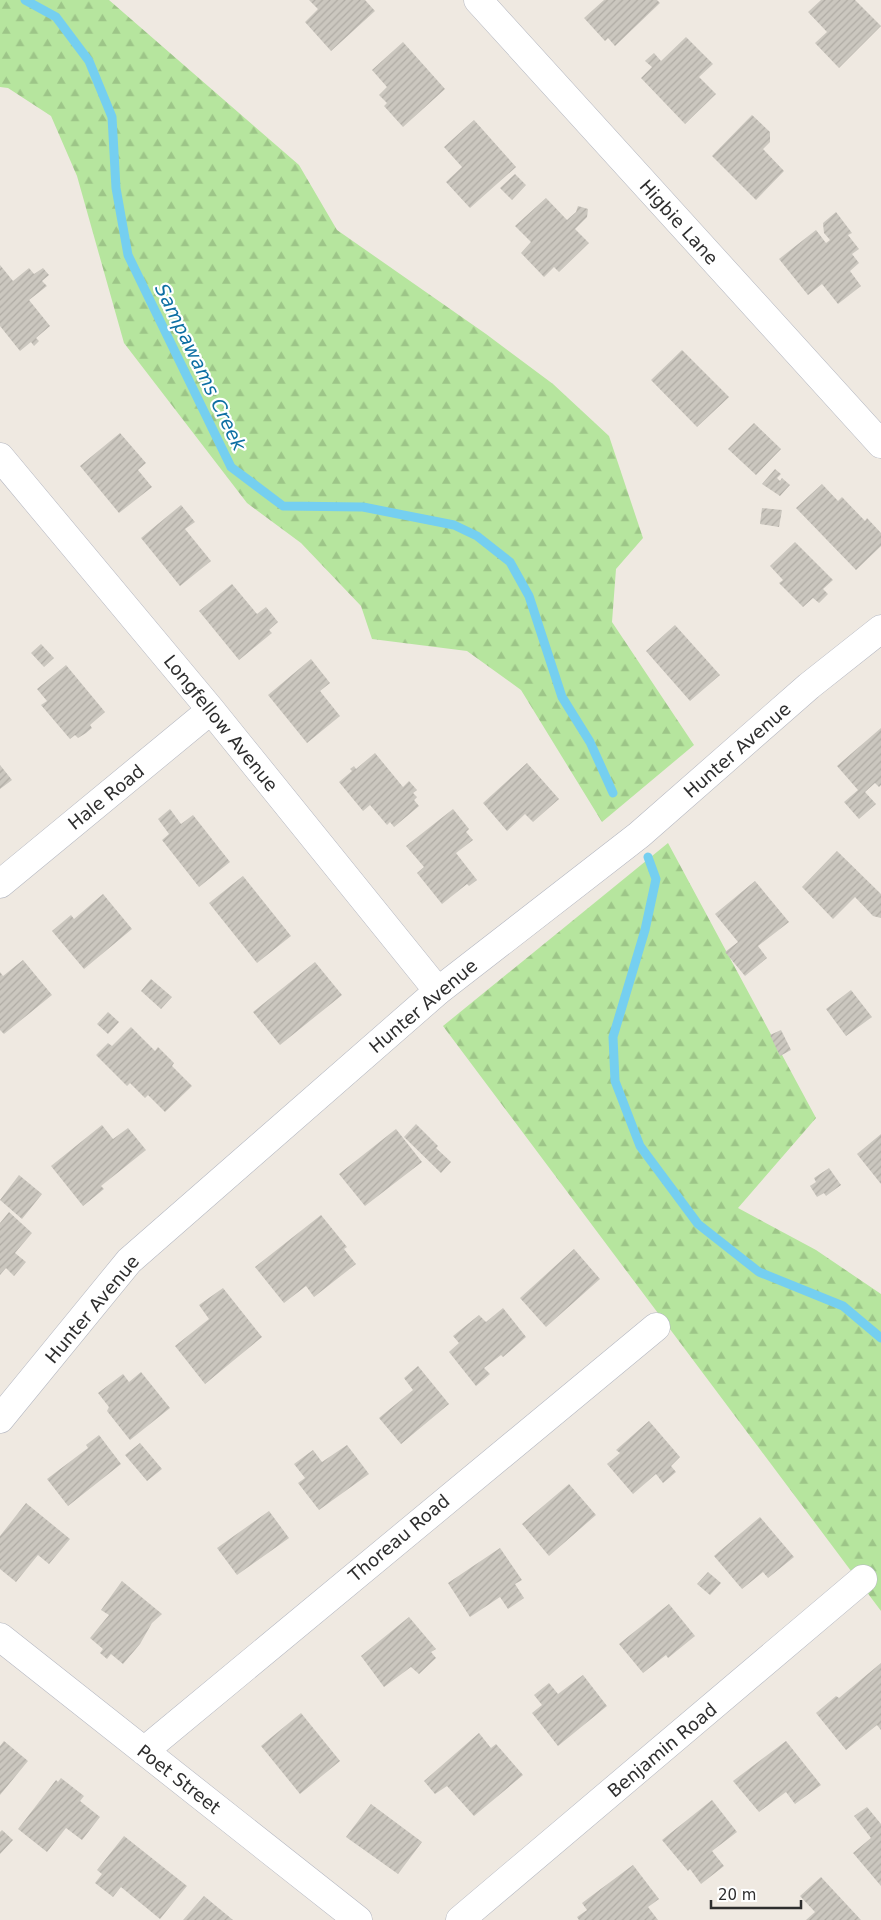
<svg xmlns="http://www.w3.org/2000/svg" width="881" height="1920" viewBox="0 0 881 1920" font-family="'DejaVu Sans',sans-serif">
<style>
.forest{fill:url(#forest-firs)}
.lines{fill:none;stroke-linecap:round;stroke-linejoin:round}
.stream{stroke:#75cff0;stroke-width:9}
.building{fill:url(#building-hatch)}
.minor-casing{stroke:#b4b7c1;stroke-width:29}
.minor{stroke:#fff;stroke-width:28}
.labels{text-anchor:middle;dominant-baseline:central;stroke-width:4.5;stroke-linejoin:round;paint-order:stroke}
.street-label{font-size:18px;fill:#2e2e2e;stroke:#fff}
.water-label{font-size:19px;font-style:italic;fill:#0d6fa3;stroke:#fff}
</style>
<defs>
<pattern id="forest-firs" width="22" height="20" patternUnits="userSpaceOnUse" patternTransform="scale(1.25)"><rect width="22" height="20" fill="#b6e59e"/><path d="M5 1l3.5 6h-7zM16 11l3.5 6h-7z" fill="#9dc588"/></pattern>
<pattern id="building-hatch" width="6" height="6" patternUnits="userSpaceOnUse" patternTransform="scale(1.25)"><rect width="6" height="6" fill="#cbc7bf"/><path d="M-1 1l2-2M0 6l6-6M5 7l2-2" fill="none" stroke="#afaba4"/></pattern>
</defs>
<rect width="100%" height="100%" fill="#efe9e1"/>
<path class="forest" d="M0,0H109L299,165L337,230L486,334L553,384L609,436L643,538L616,569L612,622L694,745L602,822L521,690L467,651L372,639L361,606L301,543L247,503L124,343L77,176L51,116L8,88L0,87Z
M668,843L816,1118L738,1208L816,1250L881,1294V1611L443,1026Z"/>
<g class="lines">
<path class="stream" d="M25,0L56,17L89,61L112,117L116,188L128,255L231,467L283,506L363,507L454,525L477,536L510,562L529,596L562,697L590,742L613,793
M648,857L656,879L645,930L613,1037L615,1081L640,1146L698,1224L759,1272L843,1306L881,1338"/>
</g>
<path class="building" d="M309,0H365L375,11L331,51L305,22L318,9Z
M604,0H657L660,3L615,46L608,38L605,41L584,18Z
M821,0H855L881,26L839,68L815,43L827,32L808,12Z
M686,37L713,64L699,77L716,94L685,124L641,78L652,67L645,61L654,53L661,61Z
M403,42L445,89L403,127L384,106L387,103L379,95L387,87L372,70Z
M752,115L770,132V142L763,149L784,171L756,200L712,156Z
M474,120L516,167L470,208L446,182L462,167L444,147Z
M515,174L526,185L512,200L500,188Z
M546,198L567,220L576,212L578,206L588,209L587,217L575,229L589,243L559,272L554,267L544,277L521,253L531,242L515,226Z
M836,212L852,233L848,235L859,249L852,254L859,263L850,271L861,286L838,304L822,284L808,295L779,259L816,230L826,243L830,240L824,233L823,223Z
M0,265L13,281L29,268L34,274L43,268L49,275L42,281L47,286L29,300L50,326L36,338L39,341L34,346L31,342L20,351L0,326Z
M682,350L729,397L697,427L651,380Z
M754,423L781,449L756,475L728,449Z
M120,433L146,463L138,470L152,487L119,513L80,466Z
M775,469L781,474L777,478L780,481L782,478L790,485L780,496L762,484Z
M822,484L838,501L842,497L865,521L867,518L881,533V546L856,570L796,508Z
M181,505L195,522L185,529L211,561L180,586L141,538Z
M762,508L782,510L779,527L760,524Z
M795,542L833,580L823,589L828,594L819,603L813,598L803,607L779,583L783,580L770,566Z
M232,584L257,614L266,607L278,622L269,630L272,633L239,660L199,611Z
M675,625L720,675L690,701L646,651Z
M41,644L54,658L44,667L31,653Z
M311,659L330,683L320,691L340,716L307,743L268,695Z
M66,665L105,712L90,725L92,728L86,733L78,738L75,735L70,739L41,705L47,701L37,689Z
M881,728V785L879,787L875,783L865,792L876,804L859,819L844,802L858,790L837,766Z
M375,753L403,787L409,781L417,790L413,793L417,797L414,800L419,806L394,827L390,822L387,825L370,805L363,811L339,782L352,771L350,769L354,766L356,769Z
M527,763L559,799L533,822L525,814L507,831L483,803Z
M0,765L12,780L0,789Z
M170,809L181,824L193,815L230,862L199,887L162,840L169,834L158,819Z
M453,809L469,829L466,832L473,840L456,853L477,880L469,886L467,884L442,904L417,873L424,867L406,846Z
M837,851L881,894V918L873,916L855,897L833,919L802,887Z
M243,876L291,936L257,963L209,903Z
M755,881L789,922L758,946L767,958L745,976L725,952L738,942L715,914Z
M103,894L132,929L84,969L52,931L71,915L74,919Z
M23,960L52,995L4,1034L0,1030V972L3,976Z
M315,962L342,995L280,1045L253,1012Z
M151,979L172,997L161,1009L141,991Z
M851,990L872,1017L846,1036L826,1009Z
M108,1012L119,1022L108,1034L97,1024Z
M131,1027L155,1051L158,1047L174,1063L172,1066L192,1086L165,1112L148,1095L145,1098L130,1083L127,1086L96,1055L108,1043L112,1046Z
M781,1030L791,1050L780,1056L770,1035Z
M416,1124L438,1146L436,1148L451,1162L441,1173L404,1137Z
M102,1125L113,1139L128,1128L146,1150L101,1186L104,1189L83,1206L51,1166Z
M396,1129L422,1162L365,1206L339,1174Z
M881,1134V1184L857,1154Z
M829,1168L841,1185L826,1196L824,1193L817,1197L810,1186L816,1182L814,1178Z
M19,1175L42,1194L22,1219L0,1200Z
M9,1212L32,1233L15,1253L26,1262L14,1276L6,1268L0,1275V1223Z
M321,1215L347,1247L344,1249L356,1264L314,1297L306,1286L284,1303L255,1267Z
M574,1249L600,1279L546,1327L520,1298Z
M223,1288L262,1337L205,1384L175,1346L209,1319L199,1305Z
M503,1308L526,1337L503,1357L501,1355L484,1368L490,1374L476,1386L449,1352L459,1343L453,1336L479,1315L486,1322Z
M418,1366L449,1404L401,1444L379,1418L413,1390L404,1378Z
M141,1372L170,1408L130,1440L107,1411L109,1407L98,1393L123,1374L129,1382Z
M649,1421L680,1457L671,1466L676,1472L663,1483L656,1474L633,1494L607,1464L620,1453L616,1450Z
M99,1435L121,1464L68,1506L47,1479L88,1448L86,1445Z
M140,1443L162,1469L147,1481L125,1455Z
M347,1445L369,1474L319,1510L298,1483L305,1478L294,1464L313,1450L322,1462Z
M569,1484L596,1515L549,1556L522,1524Z
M26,1503L70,1539L49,1564L38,1555L16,1582L0,1569V1536Z
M269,1511L289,1538L237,1575L217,1548Z
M760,1517L794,1557L768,1578L763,1572L742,1589L714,1556Z
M500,1548L522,1580L515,1584L524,1598L508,1609L500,1597L470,1617L448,1583Z
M708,1572L721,1583L710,1595L697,1584Z
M122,1581L162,1614L152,1623L140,1644L123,1664L111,1654L107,1659L100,1653L103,1649L90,1638L109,1615L101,1610Z
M669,1604L695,1636L668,1658L666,1655L643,1673L619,1644Z
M409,1617L436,1649L431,1652L436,1658L419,1674L411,1667L384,1687L361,1656Z
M881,1663V1730L877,1725L846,1750L816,1713L836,1696L839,1698Z
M583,1675L607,1706L558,1746L532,1713L542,1705L534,1695L549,1683L558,1694Z
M301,1713L340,1761L300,1794L261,1746Z
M479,1733L491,1748L496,1744L523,1775L474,1816L447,1786L435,1794L424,1781Z
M4,1741L28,1761L0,1795V1746Z
M786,1741L821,1785L795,1804L786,1792L759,1812L733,1781Z
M61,1778L84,1796L80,1801L100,1817L82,1840L66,1828L47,1852L18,1829L56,1780L58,1782Z
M712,1800L737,1832L712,1851L724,1866L701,1884L690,1869L688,1871L662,1840Z
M371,1804L422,1842L398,1874L346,1837Z
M867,1807L881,1824V1886L853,1853L871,1838L854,1816Z
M2,1830L13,1840L0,1854V1832Z
M124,1836L187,1886L160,1919L121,1887L113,1897L95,1883L102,1874L97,1870Z
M633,1865L659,1899L648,1907L658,1920H579L577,1917L587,1910L582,1903Z
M821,1877L861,1920H806L815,1912L800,1896Z
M204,1896L233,1920H183Z"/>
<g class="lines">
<defs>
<path id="minor" d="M478,0L881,444
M0,457L211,710L438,991
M0,884L211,710
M0,1419L129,1261L438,991L639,835L809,686L881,629
M0,1637L358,1920
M144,1751L656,1327
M460,1920L863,1579"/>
</defs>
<use href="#minor" class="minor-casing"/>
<use href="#minor" class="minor"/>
</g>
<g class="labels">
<g class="street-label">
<text transform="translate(679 222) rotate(48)">Higbie Lane</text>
<text transform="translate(221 723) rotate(51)">Longfellow Avenue</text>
<text transform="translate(737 750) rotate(-41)">Hunter Avenue</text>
<text transform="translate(106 797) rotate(-39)">Hale Road</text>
<text transform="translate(423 1006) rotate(-40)">Hunter Avenue</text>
<text transform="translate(92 1309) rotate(-50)">Hunter Avenue</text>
<text transform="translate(399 1538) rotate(-40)">Thoreau Road</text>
<text transform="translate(662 1750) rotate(-40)">Benjamin Road</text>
<text transform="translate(179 1779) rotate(38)">Poet Street</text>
</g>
<g class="water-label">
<text transform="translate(201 367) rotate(64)">Sampawams Creek</text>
</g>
</g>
<path d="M711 1900v8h90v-8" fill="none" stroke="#2e2e2e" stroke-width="2.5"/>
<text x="718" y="1900" font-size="15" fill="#2e2e2e" stroke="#ffffff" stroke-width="4" paint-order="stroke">20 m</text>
</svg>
